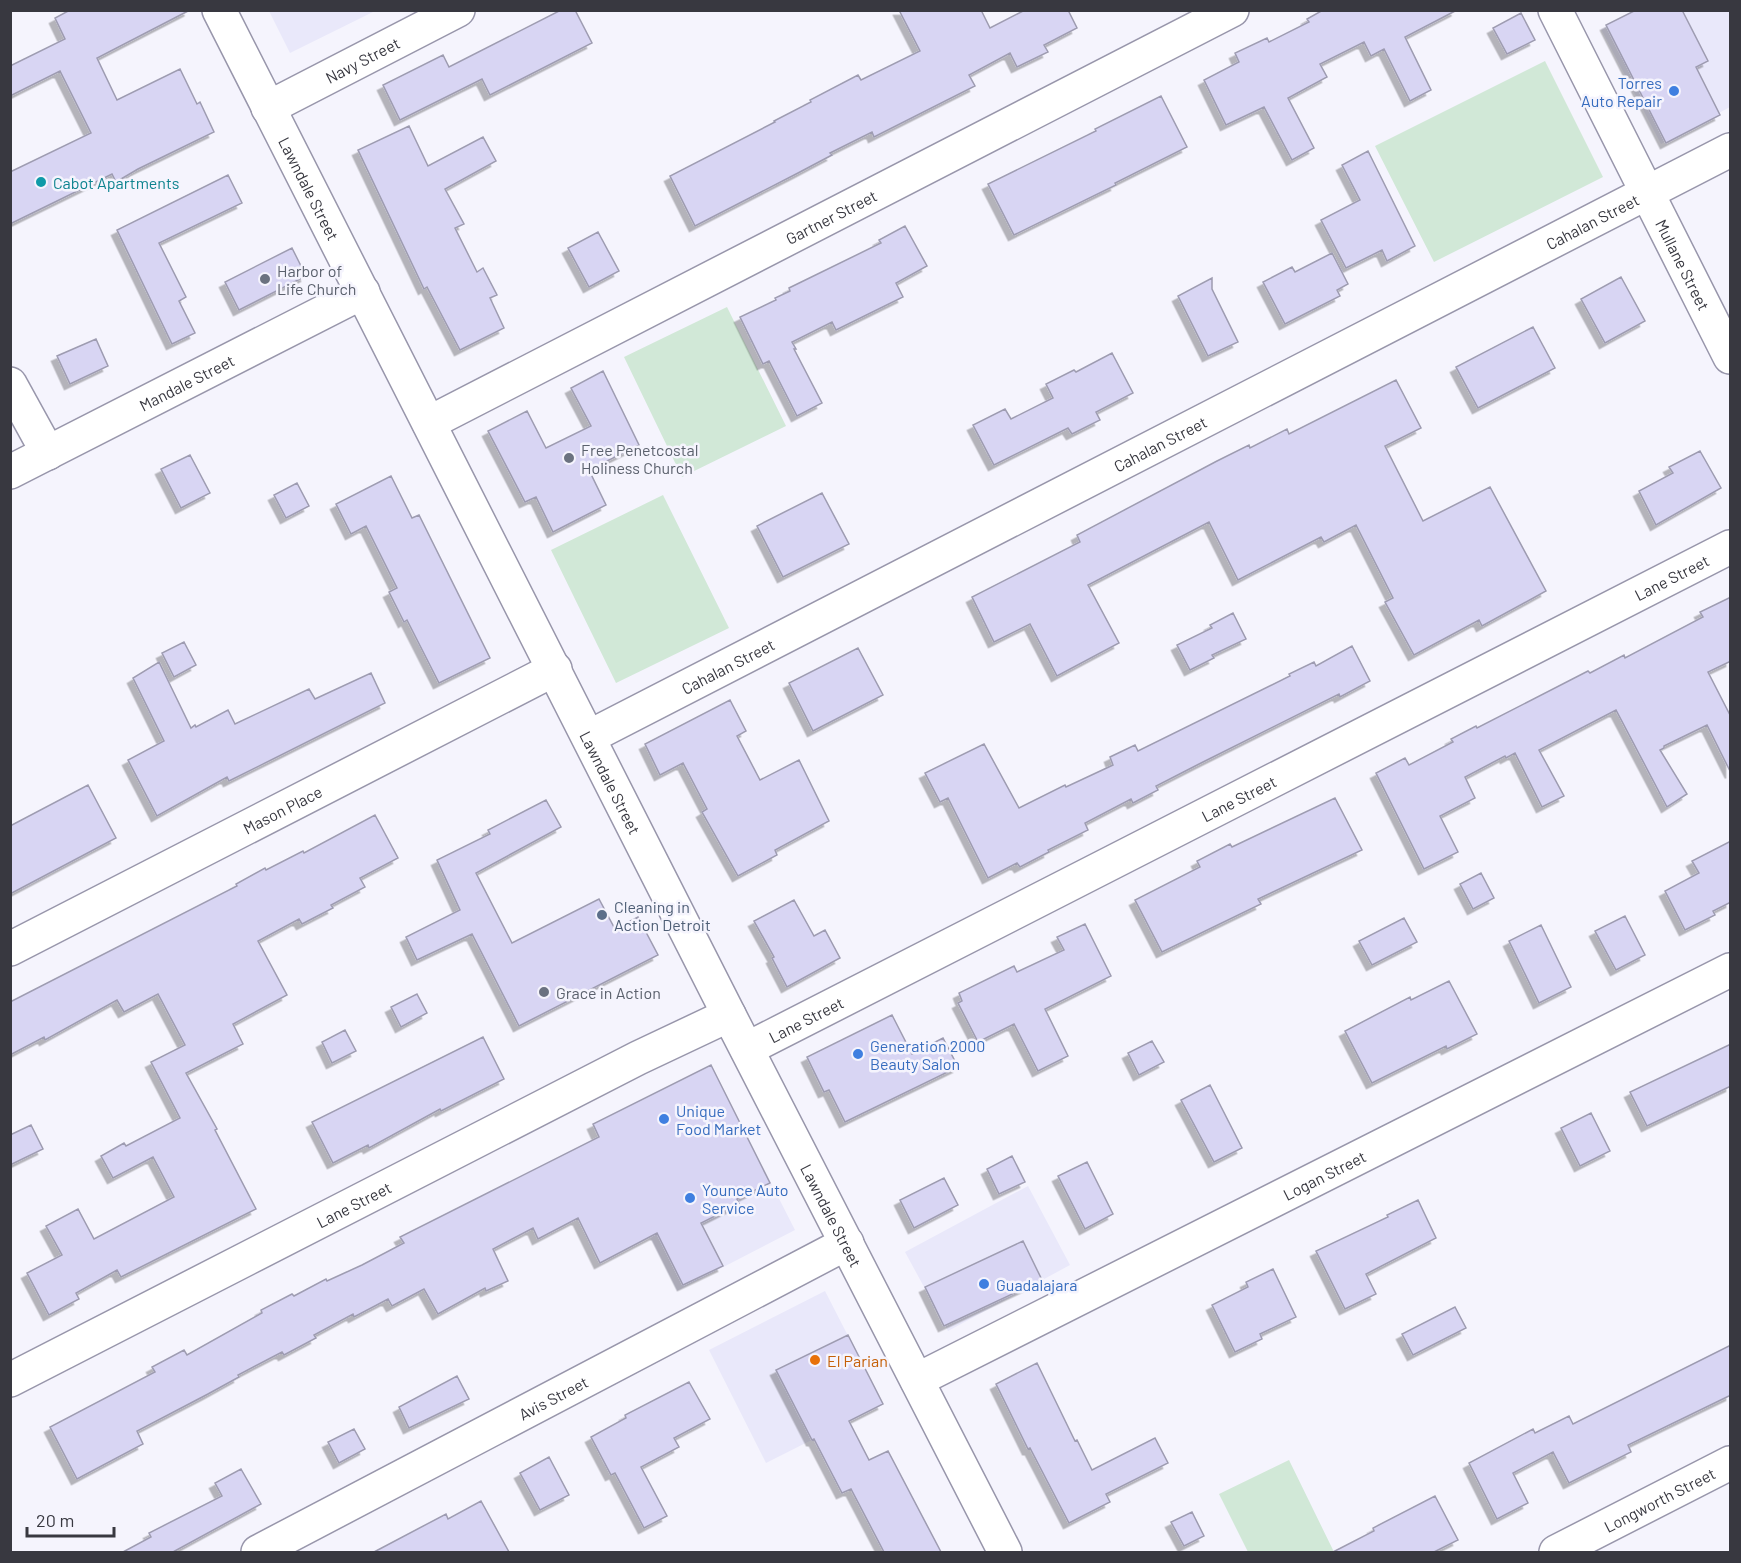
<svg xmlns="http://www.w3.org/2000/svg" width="1741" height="1563" viewBox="0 0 1741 1563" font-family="Barlow,sans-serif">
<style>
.built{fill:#e9e8fa}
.green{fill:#d1e8d7}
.building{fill:#d8d5f3;stroke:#9e9cb1;stroke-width:1.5;filter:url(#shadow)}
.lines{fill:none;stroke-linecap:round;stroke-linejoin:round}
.minor-casing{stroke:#9896ab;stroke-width:36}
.minor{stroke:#fff;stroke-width:33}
.shop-dot{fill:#3f7fe0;stroke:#f5f4fd;stroke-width:2}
.culture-dot{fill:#0f9aa8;stroke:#f5f4fd;stroke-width:2}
.worship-dot{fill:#6b7280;stroke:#f5f4fd;stroke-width:2}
.service-dot{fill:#5c6f8a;stroke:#f5f4fd;stroke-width:2}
.food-dot{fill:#e8710a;stroke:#f5f4fd;stroke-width:2}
.labels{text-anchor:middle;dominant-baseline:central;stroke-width:5;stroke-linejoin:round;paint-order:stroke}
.street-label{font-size:16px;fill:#383840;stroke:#f5f4fd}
.shop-label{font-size:16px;fill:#366cbe;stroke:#f5f4fd;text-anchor:start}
.culture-label{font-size:16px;fill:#0d838f;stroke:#f5f4fd;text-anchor:start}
.worship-label{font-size:16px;fill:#5b616d;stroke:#f5f4fd;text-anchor:start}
.service-label{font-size:16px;fill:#4e5e75;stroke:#f5f4fd;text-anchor:start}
.food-label{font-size:16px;fill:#c56008;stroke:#f5f4fd;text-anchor:start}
</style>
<defs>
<filter id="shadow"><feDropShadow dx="-5.5" dy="5.5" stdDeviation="0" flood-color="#0004"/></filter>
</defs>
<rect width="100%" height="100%" fill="#f5f4fd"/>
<path class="built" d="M269,11H375L290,53Z
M1637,11H1730V107L1661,144L1601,29Z
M711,1065L795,1230L677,1291L593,1124Z
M1028,1186L1070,1265L948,1331L905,1252Z
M825,1291L883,1404L766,1463L709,1350Z"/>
<path class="green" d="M1545,61L1603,177L1434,262L1375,146Z
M727,307L786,426L682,477L624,357Z
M663,495L729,628L616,683L551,550Z
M1289,1460L1334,1552H1248L1219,1494Z"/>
<path class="building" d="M70,10H190L97,58L117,100L180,69L197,104L200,102L214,132L138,169L116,182L112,174L10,224V172L91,133L60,71L10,96V66L65,39L55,18Z
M561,10H575L592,43L490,95L482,79L400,120L383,85L443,55L449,67Z
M899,10H981L990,28L1025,10H1068L1077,28L1044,45L1048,52L1017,67L1010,53L969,75L975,86L874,137L872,132L830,153L832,155L798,173L695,226L670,176L775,122L774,121L811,102L810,100L858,75L861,80L920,51Z
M1323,10H1457L1405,37L1431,90L1410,101L1384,49L1371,56L1364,42L1320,64L1327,77L1288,98L1314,148L1292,160L1264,107L1226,125L1204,80L1239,62L1235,53L1267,38L1269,42L1309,22L1307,19Z
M1636,10H1682L1708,61L1696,67L1720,115L1666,143L1606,25Z
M1521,13L1535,40L1507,54L1493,28Z
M1161,96L1187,147L1115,183L1116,185L1014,235L988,184L1096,131L1095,129Z
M409,126L428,166L483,137L496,161L445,189L464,224L455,228L477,272L483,268L497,295L490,298L504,328L460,350L427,287L424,289L358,150Z
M1368,151L1415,246L1387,261L1382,250L1346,268L1321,220L1360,200L1342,165Z
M228,175L242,203L159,243L186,297L179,301L195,333L172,344L117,230Z
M905,226L927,266L896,283L903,297L836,330L832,322L792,342L796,349H794L822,403L797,416L769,361L763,364L740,317L776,300L775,298L790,291L789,288L881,243L879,240Z
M598,232L619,271L589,287L568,248Z
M292,248L306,276L239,310L225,282Z
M1332,253L1348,284L1337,290L1340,296L1285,324L1263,282L1292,267L1295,272Z
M1621,277L1645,321L1605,343L1581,299Z
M1212,278V289L1238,342L1208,356L1178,296Z
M1533,327L1555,368L1478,408L1456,367Z
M96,339L108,366L70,384L57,356Z
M1112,353L1133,393L1096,412L1100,420L1072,434L1068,428L994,465L973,425L1005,409L1011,419L1053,398L1046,384L1074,370L1076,372Z
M603,371L639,445L589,470L606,505L553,532L536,497L525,502L488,431L527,411L546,448L591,426L571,388Z
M1396,380L1421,428L1385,446L1423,521L1490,487L1546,591L1482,626L1479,620L1414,655L1385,602L1393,598L1356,525L1324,542L1321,537L1238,580L1209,522L1088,585L1119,643L1057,676L1030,624L994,642L972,597L1080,542L1077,535L1217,461L1249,445L1250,448L1287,429L1289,434Z
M1700,451L1721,488L1656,525L1639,491L1673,473L1669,467Z
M190,455L210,493L181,508L161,469Z
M391,476L412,518L419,515L490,658L439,683L407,620L404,622L389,592L397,588L366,526L351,534L336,504Z
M297,483L309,506L286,518L274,495Z
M822,493L849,544L783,577L757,526Z
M1731,597V661L1708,672L1731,717V773L1707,725L1664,746V748L1660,750L1687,794L1667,807L1616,710L1539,750L1564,796L1542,807L1515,753L1506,758L1505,756L1465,777L1475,798L1440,816L1458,852L1424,869L1376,773L1405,758L1409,765L1453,742L1451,739L1476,726L1477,728L1588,671L1590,673L1624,655L1625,658L1703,617L1700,612Z
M1233,613L1246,639L1212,655L1214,658L1190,670L1177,645L1212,628L1210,625Z
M184,642L196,665L174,677L162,653Z
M1352,646L1370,681L1340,697L1339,694L1201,763L1156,786L1158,790L1133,803L1131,799L1085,823L1088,830L1048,850L1049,852L1020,867L1017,863L988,878L948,798L940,802L925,773L984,744L1019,808L1065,785L1066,787L1113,765L1110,757L1135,745L1138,751L1290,676L1289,674L1314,662L1316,666Z
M858,648L883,695L813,731L789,683Z
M159,662L191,728L195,725L196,727L228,710L235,724L309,689L315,699L371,673L385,703L229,781L227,777L157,816L128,760L164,741L133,678Z
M730,700L746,731L737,736L760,780L799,760L829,821L775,850L777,855L738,876L702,812L707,809L683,763L660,775L645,744Z
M88,785L116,838L10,894V826Z
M1335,798L1362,850L1258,899L1261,904L1162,952L1135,900L1200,867L1197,861L1230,844L1232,847Z
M546,800L561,827L476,873L512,943L599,899L615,929L638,917L658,955L519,1026L472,934L417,960L406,937L460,910L437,860L490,834L488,830Z
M375,815L398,858L360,878L365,887L331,905L333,908L302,924L299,919L258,941L287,995L233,1024L243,1044L186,1073L217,1129L215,1130L256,1209L121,1277L117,1270L76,1293L79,1299L49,1315L27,1273L62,1255L46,1226L78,1209L94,1239L174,1197L153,1157L113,1178L101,1156L124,1143L126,1146L180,1118L151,1062L185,1045L158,994L124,1012L117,1000L45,1040L44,1037L10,1055V1002L237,886L236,884L265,868L266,870L303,851L304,853Z
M1731,841V902L1713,911L1715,915L1685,930L1665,891L1699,873L1692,861Z
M1481,873L1494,898L1473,909L1460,884Z
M794,900L814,936L825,930L840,958L787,987L772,958L774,957L754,921Z
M1625,916L1645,955L1616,970L1595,931Z
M1404,918L1417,942L1372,965L1359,941Z
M1085,924L1111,976L1045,1009L1068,1056L1038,1071L1014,1024L978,1042L958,1003L962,1001L959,993L1014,966L1017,972L1064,950L1057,937Z
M1541,925L1571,987L1539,1003L1509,941Z
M1449,981L1477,1034L1447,1049L1446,1046L1372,1083L1345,1031L1410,997L1411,1000Z
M417,994L427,1013L401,1027L391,1007Z
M892,1015L912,1054L943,1038L958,1067L845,1122L829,1090L824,1092L807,1057Z
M345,1030L356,1051L332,1063L322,1042Z
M483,1037L504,1079L441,1111L440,1109L369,1148L368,1145L333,1163L312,1122Z
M1152,1041L1164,1062L1139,1075L1128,1053Z
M1731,1044V1086L1647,1126L1630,1092Z
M711,1065L770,1183L737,1199L739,1204L701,1223L723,1266L683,1285L657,1233L600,1263L578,1218L538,1239L533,1228L493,1249L508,1281L486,1291L485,1288L438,1314L424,1289L392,1306L388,1299L354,1317L353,1314L314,1335L316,1338L284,1355L282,1352L238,1375L239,1377L208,1394L137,1431L143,1444L77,1479L50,1427L155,1372L152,1367L184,1350L187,1355L262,1313L261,1310L292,1294L294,1296L326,1279L327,1281L362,1265L404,1243L400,1237L599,1137L593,1124Z
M1210,1085L1242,1148L1214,1162L1181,1100Z
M1591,1113L1610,1151L1580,1166L1561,1128Z
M31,1125L43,1149L10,1165V1135Z
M1012,1156L1025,1182L999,1194L987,1169Z
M1087,1162L1113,1214L1085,1229L1058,1176Z
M944,1178L958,1205L914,1228L900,1200Z
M1418,1200L1436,1238L1366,1274L1376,1294L1345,1309L1316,1251L1388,1217L1387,1215Z
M1023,1241L1042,1280L944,1326L925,1287Z
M1273,1269L1296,1317L1260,1334L1262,1339L1235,1352L1212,1305L1248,1287L1246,1282Z
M1455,1307L1466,1328L1413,1355L1402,1334Z
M848,1335L883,1404L849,1421L869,1460L888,1451L941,1552H884L851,1489L842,1493L814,1439L812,1440L776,1370Z
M1731,1345V1395L1628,1445L1631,1452L1569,1483L1553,1452L1513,1473L1528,1503L1497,1519L1469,1463L1533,1429L1535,1433L1569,1416L1573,1424Z
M1037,1363L1075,1441L1077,1440L1092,1470L1155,1438L1168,1463L1106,1494L1110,1502L1069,1523L1030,1448L1028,1449L996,1384Z
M457,1376L469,1399L409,1428L399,1407Z
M689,1382L710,1419L674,1438L679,1447L641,1467L667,1516L644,1528L615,1473L611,1475L591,1437L626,1418L625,1415Z
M354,1429L365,1449L339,1463L328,1442Z
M549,1457L569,1495L540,1510L520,1473Z
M241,1469L261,1504L173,1552H123L151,1537L149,1533L222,1496L215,1483Z
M1435,1496L1458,1540L1434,1552H1333L1374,1531L1373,1528Z
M481,1501L509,1552H374L446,1514L448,1519Z
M1192,1512L1204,1536L1184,1546L1171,1522Z"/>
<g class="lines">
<defs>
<g id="minor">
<path id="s1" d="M219,10L729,1015L1005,1552"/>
<path id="s2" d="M1555,10L1730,357"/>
<path id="s3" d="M268,108L458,10"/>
<path d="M10,384L48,453"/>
<path id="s4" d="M429,423L1232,10"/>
<path id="s5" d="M10,472L363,292"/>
<path id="s6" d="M589,737L1730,150"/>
<path id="s7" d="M10,949L555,669"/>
<path id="s8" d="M747,1049L1730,547"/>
<path id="s9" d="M10,1380L638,1058L729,1015"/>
<path id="s10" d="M917,1380L1730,970"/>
<path id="s11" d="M258,1552L847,1243"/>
<path id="s12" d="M1556,1552L1730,1463"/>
</g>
</defs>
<use href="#minor" class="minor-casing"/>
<use href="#minor" class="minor"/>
</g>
<g class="shop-dot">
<circle cx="1674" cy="91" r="6"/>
<circle cx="858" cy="1054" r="6"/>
<circle cx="664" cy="1119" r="6"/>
<circle cx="690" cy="1198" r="6"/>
<circle cx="984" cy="1284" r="6"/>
</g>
<circle class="culture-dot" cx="41" cy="182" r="6"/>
<g class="worship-dot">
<circle cx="265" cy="279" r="6"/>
<circle cx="569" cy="458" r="6"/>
<circle cx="544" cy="992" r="6"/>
</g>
<circle class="service-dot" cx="602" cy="915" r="6"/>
<circle class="food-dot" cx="815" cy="1360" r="6"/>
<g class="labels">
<g class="street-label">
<text stroke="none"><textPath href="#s3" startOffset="106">Navy Street</textPath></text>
<text stroke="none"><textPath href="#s1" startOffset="200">Lawndale Street</textPath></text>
<text stroke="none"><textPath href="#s4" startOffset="452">Gartner Street</textPath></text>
<text stroke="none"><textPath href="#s6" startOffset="1128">Cahalan Street</textPath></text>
<text stroke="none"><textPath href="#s2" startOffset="285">Mullane Street</textPath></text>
<text stroke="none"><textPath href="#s5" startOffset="198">Mandale Street</textPath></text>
<text stroke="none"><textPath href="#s6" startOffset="642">Cahalan Street</textPath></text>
<text stroke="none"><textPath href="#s8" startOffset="1038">Lane Street</textPath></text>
<text stroke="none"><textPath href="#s6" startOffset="156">Cahalan Street</textPath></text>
<text stroke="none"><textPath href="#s1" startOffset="866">Lawndale Street</textPath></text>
<text stroke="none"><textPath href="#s8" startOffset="552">Lane Street</textPath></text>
<text stroke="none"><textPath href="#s7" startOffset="306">Mason Place</textPath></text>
<text stroke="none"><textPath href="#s8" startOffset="66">Lane Street</textPath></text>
<text stroke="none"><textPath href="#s10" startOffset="456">Logan Street</textPath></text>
<text stroke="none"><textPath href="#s9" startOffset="386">Lane Street</textPath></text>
<text stroke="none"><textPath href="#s1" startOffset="1352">Lawndale Street</textPath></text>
<text stroke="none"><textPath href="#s11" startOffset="333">Avis Street</textPath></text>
<text stroke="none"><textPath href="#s12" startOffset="116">Longworth Street</textPath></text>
</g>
<g class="shop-label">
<text x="1662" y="82" text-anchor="end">Torres<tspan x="1662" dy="18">Auto Repair</tspan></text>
<text x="870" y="1045">Generation 2000<tspan x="870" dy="18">Beauty Salon</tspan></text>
<text x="676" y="1110">Unique<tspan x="676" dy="18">Food Market</tspan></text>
<text x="702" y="1189">Younce Auto<tspan x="702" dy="18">Service</tspan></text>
<text x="996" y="1284">Guadalajara</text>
</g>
<g class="culture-label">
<text x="53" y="182">Cabot Apartments</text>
</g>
<g class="worship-label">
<text x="277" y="270">Harbor of<tspan x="277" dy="18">Life Church</tspan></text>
<text x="581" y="449">Free Penetcostal<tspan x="581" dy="18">Holiness Church</tspan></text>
<text x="556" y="992">Grace in Action</text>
</g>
<g class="service-label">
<text x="614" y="906">Cleaning in<tspan x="614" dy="18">Action Detroit</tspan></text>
</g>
<g class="food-label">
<text x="827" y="1360">El Parian</text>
</g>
</g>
<rect width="1741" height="1563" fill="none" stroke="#383840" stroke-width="24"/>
<path d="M27 1527v9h87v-9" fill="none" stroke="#383840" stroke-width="3"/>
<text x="36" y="1527" font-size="18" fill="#383840" stroke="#f5f4fd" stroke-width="4.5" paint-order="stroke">20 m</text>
</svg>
